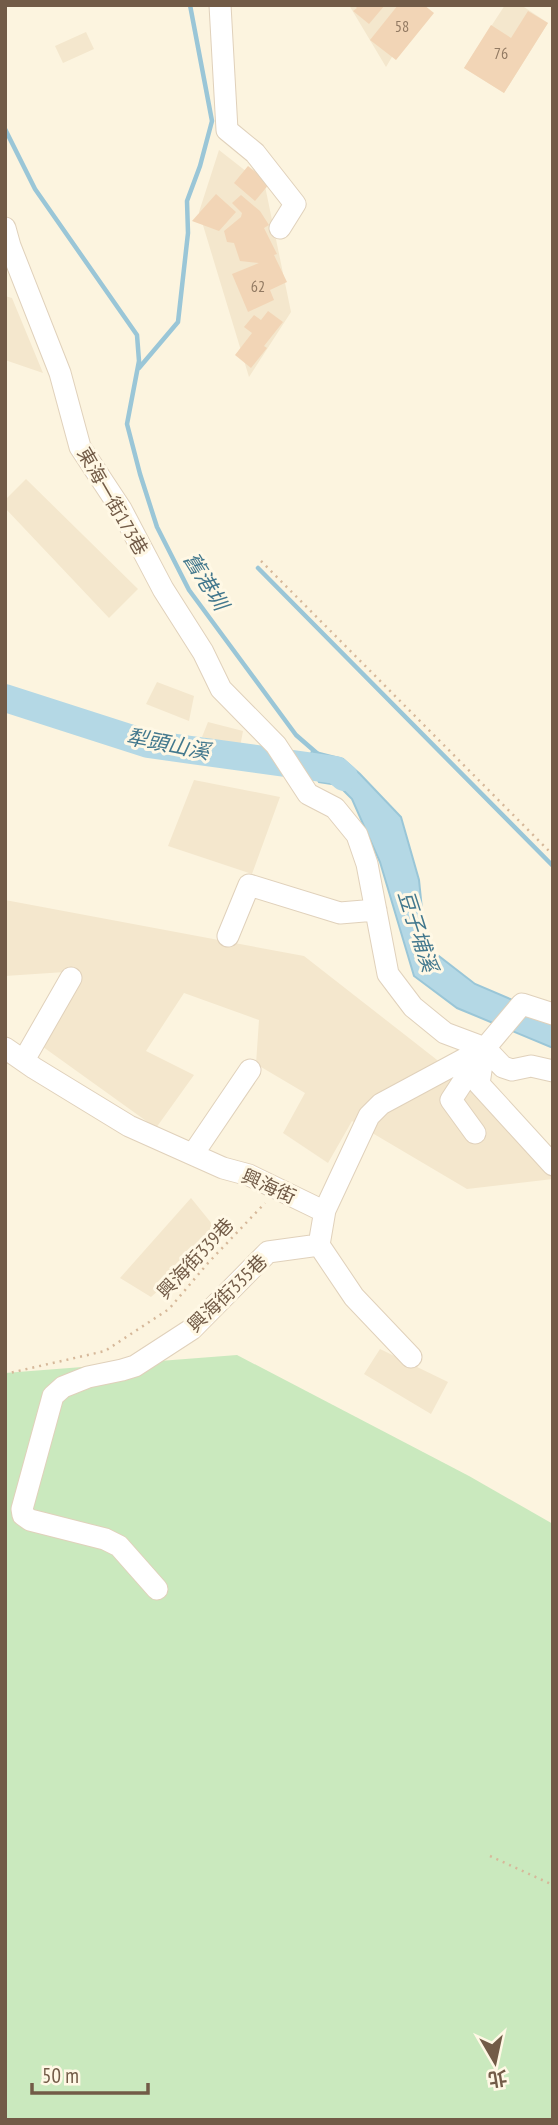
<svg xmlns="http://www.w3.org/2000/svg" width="558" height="2125" viewBox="0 0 558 2125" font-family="'PT Sans Narrow','Noto Sans TC',sans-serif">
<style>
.residential{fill:#f4e7cd}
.green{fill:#cae9be}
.water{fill:#b4d8e5;stroke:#9ac6d7;stroke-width:2}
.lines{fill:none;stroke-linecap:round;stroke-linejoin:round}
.stream{stroke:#9ac6d7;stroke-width:4.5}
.river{stroke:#b4d8e5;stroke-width:28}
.building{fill:#f2d5b6}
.minor-casing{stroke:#e0d1bb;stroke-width:23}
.path{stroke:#d6b89a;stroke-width:2.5;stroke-dasharray:2 5;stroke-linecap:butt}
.minor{stroke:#fff;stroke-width:21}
.labels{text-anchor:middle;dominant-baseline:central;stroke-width:6;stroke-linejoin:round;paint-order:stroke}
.number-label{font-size:16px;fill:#927a63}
.street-label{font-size:19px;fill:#725b47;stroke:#fff8e5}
.water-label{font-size:21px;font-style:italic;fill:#43788d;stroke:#fff8e5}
</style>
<rect width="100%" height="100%" fill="#fcf4df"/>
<path class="residential" d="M349,5H423L386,67Z
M505,5H521L548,23L504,93L464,68Z
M86,32L94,49L63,63L55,46Z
M219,150L265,186L291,312L249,377L199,212Z
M5,296L12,298L43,373L5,360Z
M26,479L138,589L109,618L5,508V500Z
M157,682L194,696L189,721L146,704Z
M208,722L243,731L240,747L202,737Z
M194,780L280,797L252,874L168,846Z
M5,900L304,956L473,1088L526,1119L520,1138L553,1175V1179L467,1189L352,1121L328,1163L283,1133L305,1093L256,1064L259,1020L184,993L146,1051L194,1075L156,1128L39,1044L65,972L5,976Z
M191,1198L221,1235L151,1297L120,1278Z
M380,1349L448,1382L431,1414L364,1374Z"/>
<path class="green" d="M237,1355L469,1476L553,1524V2120H5V1373Z"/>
<path class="water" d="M312,751L343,759L360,774L401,817L419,880L424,929L435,953L475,984L529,1007L553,1023V1048L457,1008L414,976L380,862L352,799L338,785L319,782L308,761Z"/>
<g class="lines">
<path class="stream" d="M5,129L35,189L137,335L139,361L127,424L140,474L157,527L189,590L296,735L319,755
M139,368L178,322L188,233L187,201L200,166L212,121L190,5
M258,568L553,866"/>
<path class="river" d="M5,698L148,744L336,770L344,777"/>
</g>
<path class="building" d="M354,5H385L369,24L353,11L357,8Z
M398,5H424L434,13L396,60L370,40Z
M528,11L548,23L504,93L464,68L491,25L511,38Z
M248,166L270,183L255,201L234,183Z
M216,194L236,212L219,231L192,221Z
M241,195L260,211L269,225L264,228L277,254L274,255L287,282L270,290L274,300L248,312L232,274L259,263L240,261L234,243L227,242L224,231L241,217L242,213L232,203Z
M268,311L283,322L264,346L267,348L251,368L235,355L252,333L244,327L254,315L261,320Z"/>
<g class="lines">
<defs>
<path id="minor" d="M220,5L227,130L255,153L295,204L280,228
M5,228L10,246L60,373L80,447L121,509L163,589L203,652L221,689L276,745L308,794L335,808L357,835L367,864L388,974L413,1007L445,1033L485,1048L503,1067L512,1070L531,1066L553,1071
M228,936L249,885L340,913L376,910
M5,1048L34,1068L129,1126L223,1168L249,1175L317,1208L325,1210L369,1116L381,1104L485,1048
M483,1057L479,1084L553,1165
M24,1060L71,978
M475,1133L451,1100L485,1048L522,1004L553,1014
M193,1154L250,1070
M325,1210L319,1245L354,1297L411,1357
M157,1589L119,1546L105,1539L30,1520L23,1515L22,1509L53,1396L63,1387L88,1377L122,1370L135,1366L192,1329L268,1252L319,1245"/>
</defs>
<use href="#minor" class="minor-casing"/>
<path class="path" d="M261,561L553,855
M5,1374L105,1351L169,1309L208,1263L265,1203
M490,1856L553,1885"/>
<use href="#minor" class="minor"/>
</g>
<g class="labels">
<g class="number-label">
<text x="402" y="26">58</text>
<text x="501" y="53">76</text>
<text x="258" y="286">62</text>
</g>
<g class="street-label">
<text transform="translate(113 501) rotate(60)">東海一街173巷</text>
<text transform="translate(269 1186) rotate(24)">興海街</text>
<text transform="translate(195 1258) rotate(-47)">興海街339巷</text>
<text transform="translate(227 1293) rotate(-44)">興海街335巷</text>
</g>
<g class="water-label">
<text transform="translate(206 581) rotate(58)">舊港圳</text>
<text transform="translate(168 744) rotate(11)">犁頭山溪</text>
<text transform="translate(418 931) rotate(72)">豆子埔溪</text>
</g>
</g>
<rect width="558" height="2125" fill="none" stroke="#725b47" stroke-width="14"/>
<g transform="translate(495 2062) rotate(171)" stroke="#fff8e5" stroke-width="5" paint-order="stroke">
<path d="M0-5L12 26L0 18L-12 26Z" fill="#725b47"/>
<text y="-10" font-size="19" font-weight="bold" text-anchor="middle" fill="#725b47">北</text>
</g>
<path d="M32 2083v10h116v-10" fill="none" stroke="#725b47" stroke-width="3.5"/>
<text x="42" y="2083" font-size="21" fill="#725b47" stroke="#fff8e5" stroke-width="5" paint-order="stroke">50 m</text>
</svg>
